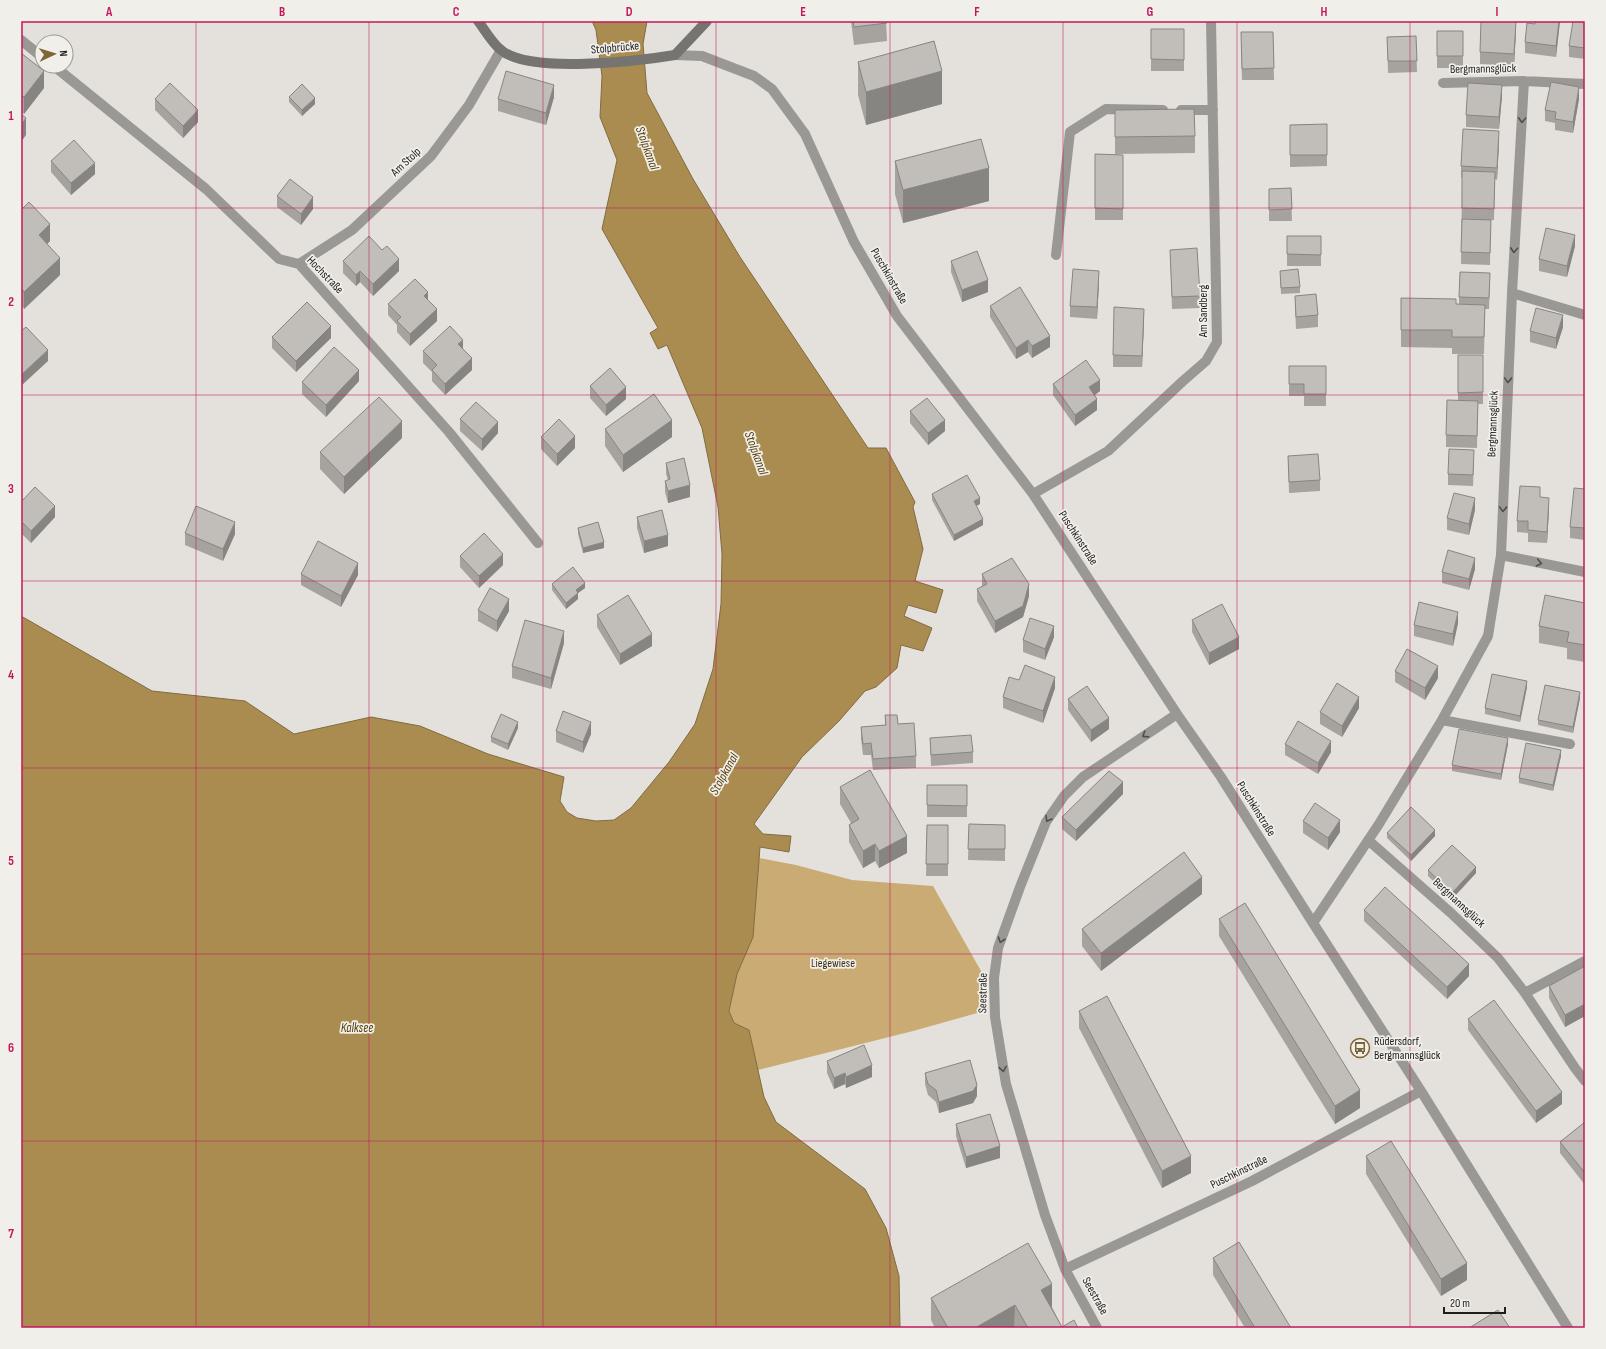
<svg xmlns="http://www.w3.org/2000/svg" width="1606" height="1349" viewBox="0 0 1606 1349" font-family="'Sofia Sans Condensed',sans-serif">
<style>
.green{fill:#c9ab73}
.water{fill:#ab8c50;stroke:#816b41}
.lines{fill:none;stroke-linecap:round;stroke-linejoin:round}
.minor{stroke:#999895;stroke-width:10}
.secondary{stroke:#767471;stroke-width:10}
.wall{fill:#a6a39f}
.shaded-wall{fill:#878582}
.building{fill:#c1beb9;stroke:#878582}
.oneway{stroke:#504f4d}
.grid{fill:none;stroke:#c2185b;stroke-width:1;stroke-opacity:0.55}
.labels{text-anchor:middle;dominant-baseline:central;stroke-width:3.5;stroke-linejoin:round;paint-order:stroke}
.street-label{font-size:12px;fill:#1f1e1d;stroke:#f1efe9}
.park-label{font-size:12px;fill:#3e3014;stroke:#f1efe9}
.poi-label{font-size:12px;fill:#1f1e1d;stroke:#f1efe9;text-anchor:start}
.water-label{font-size:13px;font-style:italic;fill:#563f0f;stroke:#f1efe9}
.neatline{fill:none;stroke:#c2185b;stroke-width:1.5}
.grid-label{font-size:13px;text-anchor:middle;font-weight:bold;fill:#c2185b}
</style>
<rect width="100%" height="100%" fill="#e4e1dc"/>
<path class="green" d="M759,858L796,865L852,880L933,886L981,971L988,1010L913,1031L758,1070L749,1030L734,1023L729,1011L737,974L753,937Z"/>
<path class="water" d="M592,21H647L643,44L647,93L693,179L740,257L868,448H886L915,502L913,507L923,549L915,581L943,590L936,613L908,605L904,616L932,628L923,651L901,645L897,668L876,687L865,691L839,721L802,757L754,824L763,834L791,836L789,852L760,847L753,937L737,974L729,1011L734,1023L749,1030L764,1097L776,1122L865,1189L886,1228L899,1276L900,1328H21V616L152,691L245,701L294,734L371,717L420,726L488,754L564,777L560,801L567,812L577,818L596,821L614,820L631,808L669,762L695,724L713,669L721,604L722,554L718,507L702,428L667,345L658,349L650,333L658,328L602,229L617,160L600,117L602,76L596,30Z"/>
<g class="lines">
<path class="minor" d="M21,40L42,57
M675,55L702,56L754,76L772,89L805,134L854,242L897,316L1033,494L1177,714L1221,777L1313,923L1421,1091L1568,1328
M54,66L206,189L279,259L299,264L449,432L538,543
M1443,83L1524,81L1585,84
M1181,110H1213
M1056,255L1070,132L1106,109L1163,110
M299,264L352,230L431,156L469,105L501,50
M1512,293L1585,315
M1033,494L1108,451L1183,381L1206,361L1217,342L1211,21
M1501,555L1585,572
M1442,720L1570,744
M1368,840L1451,913L1498,958L1525,993L1575,1068L1585,1081
M1313,923L1379,824L1442,720L1488,636L1501,555L1512,293L1524,81
M1525,993L1585,961
M1065,1269L1252,1181L1421,1091
M1097,1328L1065,1269L1045,1215L1006,1084L995,1017L994,978L998,948L1020,887L1046,822L1064,796L1083,777L1177,714"/>
<path class="secondary" d="M478,21C485,30 492,43 501,50C529,74 639,61 675,55L707,21"/>
</g>
<path class="wall" d="M851,21H886L887,41L854,45Z
M1535,21H1560L1556,57L1525,53V42L1535,24Z
M1585,21V59L1569,57V46Z
M1151,29L1184,60V71H1151Z
M1437,31H1463V68H1437Z
M1516,31L1514,66L1480,64V52Z
M1273,32L1274,80H1242L1241,44Z
M1416,36L1417,72L1388,73L1387,37Z
M21,53L44,88L24,114L21,112Z
M858,62L942,104L866,125L858,95Z
M1502,96L1499,129L1466,127V115Z
M289,97L315,104L302,116L289,102Z
M554,97L546,125L498,111V99Z
M155,99L198,122L183,138L155,110Z
M1579,99L1573,133L1555,130V123L1545,121V110Z
M1115,110L1195,136V153L1115,154Z
M1327,124V166L1290,167V125Z
M1499,142L1497,180L1495,179L1494,220H1491L1490,265L1461,264L1462,178L1461,177V166Z
M1095,154L1123,155V220H1095Z
M51,161L95,174L71,195L51,172Z
M895,161L989,201L903,223L895,194Z
M1291,188L1292,221H1269V189Z
M277,196L313,209L301,225L277,207Z
M21,210L50,241L47,244L60,275L24,309L21,305Z
M1287,236H1321V266H1287Z
M1575,246L1567,277L1539,271V259Z
M382,250L399,271L373,296L360,282L356,286L343,273V261Z
M1170,250L1200,296V308L1172,309Z
M951,261L988,292L962,302L951,272Z
M1280,271L1300,287V293L1281,294Z
M1099,282L1097,319L1070,317V306Z
M1490,284L1489,309H1485L1484,354H1452V348L1401,347V298L1459,304V297Z
M1295,296L1318,315V327L1296,329L1295,307Z
M428,300L437,321L410,346L397,332V325L388,315V304Z
M990,306L1050,347L1032,358L1028,352L1016,359L990,317Z
M1144,320L1142,367H1113V355Z
M1563,327L1556,349L1530,342V331Z
M272,337L331,338L296,372L272,348Z
M423,351L472,370L445,395L432,381V372L423,363Z
M1458,355H1483V404H1478L1477,448L1446,447V435L1458,400Z
M1289,366H1326V406H1304V396H1289Z
M359,381L326,417L302,394V382Z
M1053,384L1100,391L1095,395L1097,410L1075,426L1053,395Z
M590,386L626,399L606,416L590,398Z
M910,411L945,431L928,445L910,423Z
M460,419L498,433L482,451L460,431Z
M605,429L672,437L623,472L605,446Z
M541,437L575,448L557,466L541,449Z
M402,438L344,494L320,469V452Z
M1288,456L1320,480V491L1289,493Z
M1474,461L1473,486L1448,485V474Z
M666,463L690,497L668,503L665,492V481L668,480L666,474Z
M1585,489V540L1570,538V527Z
M932,494L980,504L976,506L983,525L954,541L932,500Z
M1540,497L1549,509L1547,543L1528,542V533L1517,532V521Z
M21,502L55,517L31,543L21,533Z
M1475,510L1469,535L1447,530V518Z
M637,517L668,546L644,553L637,528Z
M578,528L604,548L583,553L578,534Z
M185,533L235,534L223,561L185,545Z
M460,556L503,565L479,588L460,567Z
M1475,569L1469,590L1442,583V572Z
M301,574L358,575L341,607L301,585Z
M982,574L1029,596L1023,617L995,633L977,601V589L982,587Z
M552,584L585,588L578,593V599L566,609L552,590Z
M1585,603V662L1567,659V648L1539,643V626Z
M478,610L509,611L497,632L478,621Z
M597,615L652,646L620,665L597,627Z
M1192,620L1239,649L1209,665L1192,632Z
M1458,623L1453,646L1414,636V625Z
M1054,637L1045,660L1023,652V640Z
M564,643L551,689L512,678V666Z
M1395,671L1438,678L1425,700L1395,682Z
M1019,680L1055,688L1043,723L1003,708V697Z
M1527,687L1520,722L1485,714V708Z
M1580,698L1573,733L1538,725V720Z
M1068,699L1109,729L1091,742L1068,710Z
M1359,708L1342,737L1320,724V712Z
M885,715L898,724L916,756V768L873,770L871,755H863L861,739V727L885,725Z
M518,728L508,750L491,742V737Z
M556,731L591,734L583,753L556,742Z
M930,738L973,752V763L931,766Z
M1285,744L1331,752L1318,774L1285,755Z
M1508,744L1501,780L1452,771V765Z
M1561,756L1553,791L1519,783V778Z
M927,785H967V817H927Z
M840,787L907,853L879,868L875,861L863,868L849,842V825L851,823L840,804Z
M1123,794L1076,841L1062,829V817Z
M1303,821L1340,832L1328,850L1303,833Z
M969,824L1005,825V861L968,860Z
M927,825H948V876H926Z
M1387,833L1435,836L1411,861L1387,838Z
M1428,870L1476,873L1452,899L1428,876Z
M1202,894L1101,971L1082,946V929Z
M1364,910L1469,976L1447,999L1364,921Z
M1219,919L1360,1108L1335,1124L1219,936Z
M1585,966V1016L1565,1027L1549,998V986Z
M1079,1011L1191,1173L1162,1188L1079,1028Z
M1468,1019L1562,1104L1536,1123L1468,1030Z
M827,1061L872,1077L846,1088L845,1084L834,1089L827,1073Z
M925,1073L977,1096L973,1103L939,1113L936,1102L928,1095L925,1084Z
M1585,1122V1185L1560,1153V1142Z
M956,1124L1000,1158L966,1168L956,1136Z
M1366,1156L1467,1280L1441,1296L1366,1174Z
M1213,1258L1291,1328H1245L1213,1275Z
M931,1298L1052,1307L1062,1327L1078,1328H935L931,1320Z"/>
<path class="shaded-wall" d="M1516,21V31L1514,66V54Z
M1559,21H1560L1556,57V46Z
M44,71V88L24,114V97Z
M942,71V104L866,125V92Z
M554,85V97L546,125V113Z
M1502,85V96L1499,129V117Z
M1579,87V99L1573,133V122Z
M315,98V104L302,116V110Z
M198,110V122L183,138V126Z
M26,118V135L21,142V125Z
M1499,131V142L1497,180V168Z
M95,163V174L71,195V183Z
M989,168V201L903,223V190Z
M313,197V209L301,225V214Z
M50,224V241L39,252V235Z
M1575,235V246L1567,277V266Z
M60,258V275L24,309V292Z
M399,259V271L373,296V284Z
M360,271V282L356,286V275Z
M1099,271V282L1097,319V307Z
M988,280V292L962,302V290Z
M428,292V304L424,296Z
M437,309V321L410,346V334Z
M1144,309V320L1142,367V356Z
M1563,315V327L1556,349V338Z
M331,326V338L296,372V361Z
M1050,336V347L1032,358V346Z
M463,340V352L458,344Z
M1028,340V352L1016,359V348Z
M48,350V361L21,386V375Z
M472,358V370L445,395V384Z
M359,370V381L326,417V405Z
M1100,380V391L1089,399V387Z
M626,387V399L606,416V405Z
M1097,399V410L1075,426V415Z
M672,420V437L623,472V455Z
M945,420V431L928,445V433Z
M402,421V438L344,494V477Z
M498,422V433L482,451V439Z
M575,436V448L557,466V454Z
M690,485V497L668,503V491Z
M980,498V504L974,507V501Z
M1475,498V510L1469,535V524Z
M1549,498V509L1547,543V532Z
M55,506V517L31,543V531Z
M983,519V525L954,541V535Z
M235,522V534L223,561V549Z
M668,535V546L644,553V541Z
M604,542V548L583,553V548Z
M503,554V565L479,588V576Z
M1475,558V569L1469,590V579Z
M358,563V575L341,607V596Z
M585,583V588L578,593V599L566,609V603L576,590Z
M1029,584V596L1023,617L995,633V621Z
M509,599V611L497,632V621Z
M1458,612V623L1453,646V634Z
M1054,626V637L1045,660V649Z
M564,631V643L551,689V678Z
M652,634V646L620,665V654Z
M1239,637V649L1209,665V653Z
M1438,666V678L1425,700V688Z
M1055,677V688L1043,723V711Z
M1527,681V687L1520,722V716Z
M1580,692V698L1573,733V727Z
M1359,697V708L1342,737V726Z
M1109,718V729L1091,742V730Z
M518,722V728L508,750V744Z
M591,722V734L583,753V742Z
M1508,738V744L1501,780V774Z
M1331,741V752L1318,774V763Z
M1561,750V756L1553,791V785Z
M1123,782V794L1076,841V830Z
M1340,820V832L1328,850V838Z
M1435,830V836L1411,861V855Z
M907,836V853L879,868V851Z
M875,844V861L863,868V851Z
M1476,867V873L1452,899V893Z
M1202,877V894L1101,971V953Z
M1469,964V976L1447,999V987Z
M1585,1004V1016L1565,1027V1015Z
M872,1065V1077L846,1088V1077Z
M845,1073V1084L834,1089V1078Z
M977,1085V1096L973,1103L939,1113V1102Z
M1360,1090V1108L1335,1124V1106Z
M1562,1092V1104L1536,1123V1111Z
M1000,1146V1158L966,1168V1157Z
M1191,1156V1173L1162,1188V1171Z
M1467,1263V1280L1441,1296V1279Z
M1052,1284V1307L1041,1313V1290Z
M1015,1305L1014,1328H975Z"/>
<path class="building" d="M853,21H886L887,23L854,27Z
M1481,21H1516L1514,54L1480,52Z
M1535,21H1559L1556,46L1525,42L1527,23L1535,24Z
M1573,21H1585V48L1569,46Z
M1151,29H1184V60L1151,59Z
M1437,31H1463V56H1437Z
M1241,32H1273L1274,68L1242,69Z
M1416,36L1417,61H1388L1387,37Z
M934,41L942,71L866,92L858,62Z
M21,53L44,71L24,97L21,95Z
M506,71L554,85L546,113L498,99Z
M1551,82L1579,87L1573,122L1555,119L1556,112L1545,110Z
M170,83L198,110L183,126L155,99Z
M1468,83L1502,85L1499,117L1466,115Z
M302,84L315,98L302,110L289,97Z
M1194,109L1195,136L1115,137V110Z
M21,114L26,118L21,125Z
M1327,124V155H1290V125Z
M1463,129L1499,131L1497,168L1461,166Z
M981,139L989,168L903,190L895,161Z
M74,140L95,163L71,183L51,161Z
M1095,154L1123,155V209L1095,208Z
M1462,171L1495,172L1494,209L1462,208Z
M290,179L313,197L301,214L277,196Z
M1291,188L1292,209L1269,210V189Z
M29,202L50,224L39,235L60,258L24,292L21,288V210Z
M1462,219L1491,220L1490,253L1461,252Z
M1546,228L1575,235L1567,266L1539,259Z
M369,236L382,250L387,246L399,259L373,284L360,271L356,275L343,261Z
M1287,236H1321V255L1287,254Z
M1197,248L1200,296L1172,297L1170,250Z
M977,251L988,280L962,290L951,261Z
M1073,269L1099,271L1097,307L1070,306Z
M1298,269L1300,287L1281,288L1280,271Z
M1460,272L1490,273L1489,298L1459,297Z
M415,279L428,292L424,296L437,309L410,334L397,321L401,317L388,304Z
M1020,287L1050,336L1032,346L1028,340L1016,348L990,306Z
M1316,294L1318,315L1296,317L1295,296Z
M1401,298L1456,299V304L1485,305L1484,337H1452V330H1401Z
M307,302L331,326L296,361L272,337Z
M1114,307L1144,309L1142,356L1113,355Z
M1536,308L1563,315L1556,338L1530,331Z
M450,326L463,340L458,344L472,358L445,384L432,370L437,365L423,351Z
M26,327L48,350L21,375V331Z
M334,347L359,370L326,405L302,382Z
M1458,355H1483V392L1458,393Z
M1086,360L1100,380L1089,387L1097,399L1075,415L1053,384Z
M1289,366H1326V394H1304V384H1289Z
M610,368L626,387L606,405L590,386Z
M654,394L672,420L623,455L605,429Z
M379,397L402,421L344,477L320,452Z
M927,398L945,420L928,433L910,411Z
M1447,400L1478,401L1477,436L1446,435Z
M476,402L498,422L482,439L460,419Z
M559,419L575,436L557,454L541,437Z
M1449,449L1474,450L1473,475L1448,474Z
M1318,454L1320,480L1289,482L1288,456Z
M684,458L690,485L668,491L665,481L670,479L666,463Z
M967,475L980,498L974,501L983,519L954,535L932,494Z
M1520,486L1540,487V497L1549,498L1547,532L1528,530V521H1517Z
M35,487L55,506L31,531L21,521V502Z
M1574,488L1585,489V528L1570,527Z
M1454,493L1475,498L1469,524L1447,518Z
M196,506L235,522L223,549L185,533Z
M662,510L668,535L644,541L637,517Z
M598,522L604,542L583,548L578,528Z
M484,533L503,554L479,576L460,556Z
M318,541L358,563L341,596L301,574Z
M1448,550L1475,558L1469,579L1442,572Z
M1012,558L1029,584L1023,606L995,621L977,589L987,584L982,574Z
M573,567L585,583L576,590L578,593L566,603L552,584Z
M490,588L509,599L497,621L478,610Z
M628,595L652,634L620,654L597,615Z
M1545,595L1585,603V645L1567,642L1569,632L1539,626Z
M1419,602L1458,612L1453,634L1414,625Z
M1222,604L1239,637L1209,653L1192,620Z
M1030,618L1054,626L1045,649L1023,640Z
M525,620L564,631L551,678L512,666Z
M1407,649L1438,666L1425,688L1395,671Z
M1025,665L1055,677L1043,711L1003,697L1009,677L1019,680Z
M1492,674L1527,681L1520,716L1485,708Z
M1337,683L1359,697L1342,726L1320,712Z
M1545,685L1580,692L1573,727L1538,720Z
M1087,686L1109,718L1091,730L1068,699Z
M563,711L591,722L583,742L556,731Z
M501,714L518,722L508,744L491,737Z
M885,715H897L898,724L914,723L916,756L873,759L871,743L863,744L861,727L886,725Z
M1298,721L1331,741L1318,763L1285,744Z
M1459,729L1508,738L1501,774L1452,765Z
M971,735L973,752L931,755L930,738Z
M1526,743L1561,750L1553,785L1519,778Z
M870,770L907,836L879,851L875,844L863,851L849,825L859,819L840,787Z
M1109,771L1123,782L1076,830L1062,817Z
M927,785H967V806L927,805Z
M1315,803L1340,820L1328,838L1303,821Z
M1411,807L1435,830L1411,855L1387,833Z
M969,824L1005,825V849H968Z
M927,825H948V864H926Z
M1452,845L1476,867L1452,893L1428,870Z
M1184,852L1202,877L1101,953L1082,929Z
M1385,887L1469,964L1447,987L1364,910Z
M1245,903L1360,1090L1335,1106L1219,919Z
M1585,966V1004L1565,1015L1549,986Z
M1107,996L1191,1156L1162,1171L1079,1011Z
M1494,1000L1562,1092L1536,1111L1468,1019Z
M864,1045L872,1065L846,1077L845,1073L834,1078L827,1061Z
M970,1060L977,1085L973,1091L939,1102L936,1090L928,1084L925,1073Z
M990,1114L1000,1146L966,1157L956,1124Z
M1585,1122V1173L1560,1142Z
M1391,1141L1467,1263L1441,1279L1366,1156Z
M1239,1242L1291,1328H1255L1213,1258Z
M1028,1243L1052,1284L1041,1290L1062,1327L1074,1320L1078,1328H1028L1015,1305L975,1328H948L931,1298Z
M1498,1310L1510,1328H1469Z"/>
<defs><path id="oneway-chevron" d="M-2-3.5L2.5 0L-2 3.5" fill="none" stroke-width="1.6" stroke-linecap="round" stroke-linejoin="round"/></defs>
<g class="oneway">
<use href="#oneway-chevron" transform="translate(1522 120) rotate(93)"/>
<use href="#oneway-chevron" transform="translate(1514 250) rotate(93)"/>
<use href="#oneway-chevron" transform="translate(1508 380) rotate(92)"/>
<use href="#oneway-chevron" transform="translate(1503 509) rotate(92)"/>
<use href="#oneway-chevron" transform="translate(1539 563) rotate(11)"/>
<use href="#oneway-chevron" transform="translate(1145 735) rotate(147)"/>
<use href="#oneway-chevron" transform="translate(1048 819) rotate(121)"/>
<use href="#oneway-chevron" transform="translate(1001 940) rotate(109)"/>
<use href="#oneway-chevron" transform="translate(1003 1069) rotate(81)"/>
</g>
<path class="grid" d="M196,21V1328M369,21V1328M543,21V1328M716,21V1328M890,21V1328M1063,21V1328M1237,21V1328M1410,21V1328M21,208H1585M21,395H1585M21,581H1585M21,768H1585M21,954H1585M21,1141H1585"/>
<defs>
<symbol id="bus-ring" viewBox="-11 -11 22 22"><circle r="9.5" fill="#f1efe9" stroke="#7d6535" stroke-width="1.5"/><path d="M-5-6H5V4H4V6H2V4H-2V6H-4V4H-5ZM-3.5-4V0h7V-4ZM-3.5 1.2v1.5H-2V1.2ZM2 1.2v1.5H3.5V1.2Z" fill="#7d6535"/></symbol>
</defs>
<g fill-rule="evenodd">
<use href="#bus-ring" x="1349" y="1037" width="22" height="22"/>
</g>
<g class="labels">
<g class="street-label">
<text transform="translate(615 48) rotate(-5)">Stolpbrücke</text>
<text transform="translate(1483 69) rotate(-1)">Bergmannsglück</text>
<text transform="translate(406 162) rotate(-43)">Am Stolp</text>
<text transform="translate(325 275) rotate(46)">Hochstraße</text>
<text transform="translate(889 276) rotate(60)">Puschkinstraße</text>
<text transform="translate(1203 311) rotate(-90)">Am Sandberg</text>
<text transform="translate(1493 424) rotate(-88)">Bergmannsglück</text>
<text transform="translate(1078 538) rotate(57)">Puschkinstraße</text>
<text transform="translate(1256 809) rotate(58)">Puschkinstraße</text>
<text transform="translate(1459 903) rotate(43)">Bergmannsglück</text>
<text transform="translate(983 993) rotate(-89)">Seestraße</text>
<text transform="translate(1239 1172) rotate(-26)">Puschkinstraße</text>
<text transform="translate(1095 1296) rotate(61)">Seestraße</text>
</g>
<g class="park-label">
<text x="833" y="963">Liegewiese</text>
</g>
<g class="poi-label">
<text x="1374" y="1041">Rüdersdorf,<tspan x="1374" dy="14">Bergmannsglück</tspan></text>
</g>
<g class="water-label">
<text transform="translate(647 148) rotate(70)">Stolpkanal</text>
<text transform="translate(756 453) rotate(70)">Stolpkanal</text>
<text transform="translate(724 774) rotate(-61)">Stolpkanal</text>
<text x="357" y="1028">Kalksee</text>
</g>
</g>
<rect width="1606" height="1349" fill="none" stroke="#f1efe9" stroke-width="44"/>
<g transform="translate(54 54) rotate(86)"><circle r="19" fill="#f1efe9" stroke="#9d9b97"/>
<path d="M0-3L7 15L0 10L-7 15Z" fill="#7d6535"/>
<text y="-6" font-size="11" font-weight="bold" text-anchor="middle" fill="#1f1e1d">N</text>
</g>
<path d="M1444 1307v6h61v-6" fill="none" stroke="#1f1e1d" stroke-width="2"/>
<text x="1450" y="1307" font-size="12" fill="#1f1e1d" stroke="#f1efe9" stroke-width="3" paint-order="stroke">20 m</text>
<rect x="22" y="22" width="1562" height="1305" class="neatline"/>
<g class="grid-label">
<text x="109" y="16">A</text>
<text x="282" y="16">B</text>
<text x="456" y="16">C</text>
<text x="629" y="16">D</text>
<text x="803" y="16">E</text>
<text x="977" y="16">F</text>
<text x="1150" y="16">G</text>
<text x="1324" y="16">H</text>
<text x="1497" y="16">I</text>
<text x="11" y="120">1</text>
<text x="11" y="306">2</text>
<text x="11" y="493">3</text>
<text x="11" y="679">4</text>
<text x="11" y="865">5</text>
<text x="11" y="1052">6</text>
<text x="11" y="1238">7</text>
</g>
</svg>
